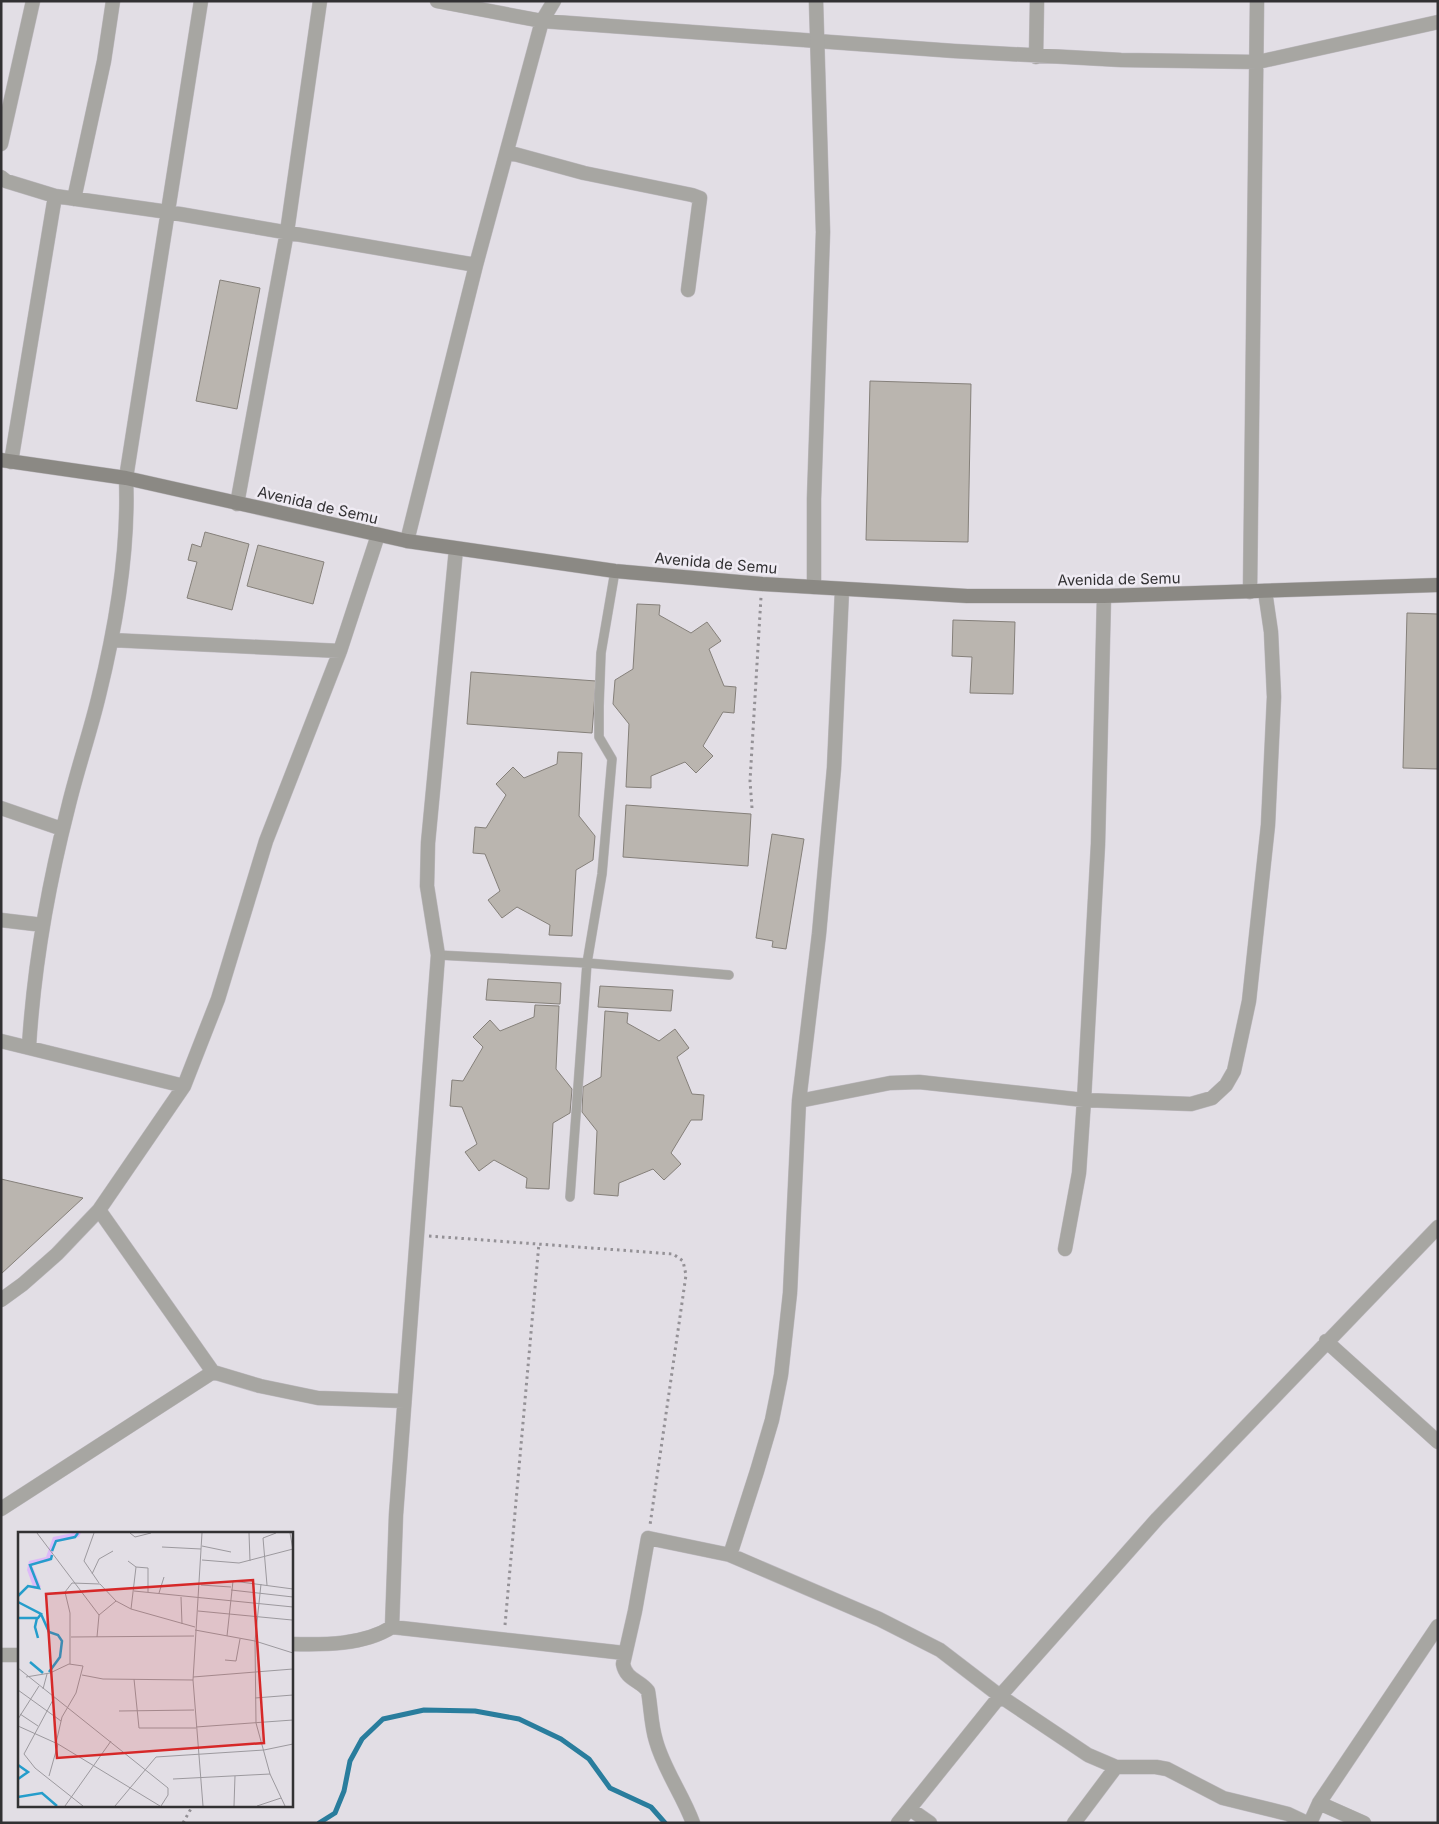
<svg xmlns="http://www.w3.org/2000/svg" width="1439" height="1824" viewBox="0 0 1439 1824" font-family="Inter,sans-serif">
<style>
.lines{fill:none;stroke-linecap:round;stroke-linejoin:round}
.stream{stroke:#297d9d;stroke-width:5}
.building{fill:#bab5af;stroke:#85807a}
.service-casing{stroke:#bfbbc1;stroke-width:10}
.minor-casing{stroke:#bfbbc1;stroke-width:15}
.tertiary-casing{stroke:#bfbbc1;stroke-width:15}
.secondary-casing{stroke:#bfbbc1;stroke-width:15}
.path{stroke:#949196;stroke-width:3;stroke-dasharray:2.5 4;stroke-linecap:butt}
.service{stroke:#a7a6a2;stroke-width:9}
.minor{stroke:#a7a6a2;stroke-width:14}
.tertiary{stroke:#a7a6a2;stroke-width:14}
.secondary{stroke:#8b8984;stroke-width:14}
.labels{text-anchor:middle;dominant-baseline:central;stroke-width:5;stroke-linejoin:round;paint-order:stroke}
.street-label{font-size:15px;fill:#323133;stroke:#efebf3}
.inset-river{fill:none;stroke:#259dcb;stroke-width:2.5}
.inset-road{fill:none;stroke:#9c999e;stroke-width:1}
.view{fill:#d62828;fill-opacity:0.15;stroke:#d62828;stroke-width:2.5}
.inset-edge{fill:none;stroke:#323133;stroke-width:2.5}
</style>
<rect width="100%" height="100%" fill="#e2dee5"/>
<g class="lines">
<path class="stream" d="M319,1823L335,1813L344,1791L350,1761L362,1739L383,1719L424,1710L475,1711L519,1719L561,1739L589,1759L610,1788L651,1807L665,1823"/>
</g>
<path class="building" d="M220,280L260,288L237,409L196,401Z
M870,381L971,384L968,542L866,540Z
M205,532L249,544L232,610L187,598L197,562L188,560L192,544L201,547Z
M258,545L324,562L313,604L247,586Z
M637,604L660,605L659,615L691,633L707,622L721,641L709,649L724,686L736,687L734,713L723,712L703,746L713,756L696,773L685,762L651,776V788L626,787L629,724L613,704L615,680L633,669Z
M1407,613L1438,614V769L1403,768Z
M953,620L1015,622L1013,694L970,693L972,657L952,656Z
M471,672L596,681L592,733L467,724Z
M558,752L582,753L579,816L595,836L593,860L576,870L572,936L549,935L550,925L517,907L502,918L488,900L500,891L485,854L473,853L475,827L486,828L506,795L496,784L513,767L524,778L557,764Z
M626,805L751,814L748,866L623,857Z
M772,834L804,839L786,949L772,947L773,941L756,938Z
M488,979L561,983L560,1004L486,1000Z
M600,986L673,990L671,1011L598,1007Z
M535,1005L559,1006L556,1069L572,1089L570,1113L553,1123L549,1189L526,1188L527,1178L494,1160L479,1171L465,1152L477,1144L462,1107L450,1106L452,1080L463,1081L483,1047L473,1037L490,1020L500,1031L534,1017Z
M605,1011L628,1013L627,1023L659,1041L675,1029L689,1048L677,1057L692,1094L704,1095L702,1120H691L671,1153L681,1164L664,1180L653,1169L619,1183L618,1196L594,1194L597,1131L582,1112L583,1087L601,1077Z
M1,1179L83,1198L1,1274Z"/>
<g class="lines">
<defs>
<path id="service" d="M438,955L587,963L729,975
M570,1197L587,963L602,874L612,759L599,737V706L601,653L615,571"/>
<path id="minor" d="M437,1L542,21L954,51L1121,60L1258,62L1438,22
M1036,57L1037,1
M1,144L33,1
M507,152L584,173L692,195L700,198L688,290
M1,177L6,181L55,196L168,212L476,265
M74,199L104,61L113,1
M11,462L55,196
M237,504L287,232L320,1
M407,541L476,265L542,21L554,1
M1250,592L1257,1
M111,640L340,651
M1,808L62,829
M1,920L43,925
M1,1041L184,1086
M29,1046C34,966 48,886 68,808C77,770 90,733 99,695C116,626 129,548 126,478L201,1
M799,1101L890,1083L919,1082L1084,1100L1191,1104L1212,1098L1226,1085L1234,1071L1249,1001L1268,825L1274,697L1271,632L1265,591
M99,1210L213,1372L260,1386L318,1398L404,1401
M1065,1249L1079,1173L1084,1100L1098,844L1104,596
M1,1300L23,1284L57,1254L99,1210L184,1086L218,999L266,841L340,651L378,535
M1326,1341L1438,1442
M1,1509L213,1372
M730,1555L757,1471L772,1420L781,1375L790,1293L799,1101L819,934L834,768L842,590
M392,1627L396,1515L438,955L427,886L428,843L456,549
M291,1644C324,1645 364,1645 392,1627L624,1653
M1,1655H19
M1319,1803L1364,1823
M910,1809L930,1823
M693,1823C683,1795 664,1770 656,1741C651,1725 651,1708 648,1691C640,1680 626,1680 623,1664L635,1611L648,1538L730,1555L879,1619L940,1650L1000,1696L1088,1755L1116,1767H1156L1167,1769L1223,1798L1288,1814L1307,1823
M898,1823L1000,1696L1157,1519L1438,1227
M1074,1823L1116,1767
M1310,1823L1319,1803L1438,1626"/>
<path id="tertiary" d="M814,587V499L823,232L816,1"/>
<path id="secondary" d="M1,460L126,478L407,541L615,571L762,584L967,596H1104L1438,585"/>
</defs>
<use href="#service" class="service-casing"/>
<use href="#minor" class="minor-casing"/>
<use href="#tertiary" class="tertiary-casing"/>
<use href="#secondary" class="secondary-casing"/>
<path class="path" d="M752,808L750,781L761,597
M429,1236L673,1254L683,1261L686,1275L650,1525
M505,1625L539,1243
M183,1823L193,1805"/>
<use href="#service" class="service"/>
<use href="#minor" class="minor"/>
<use href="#tertiary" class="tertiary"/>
<use href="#secondary" class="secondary"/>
</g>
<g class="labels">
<g class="street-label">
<text transform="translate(318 505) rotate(13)">Avenida de Semu</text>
<text transform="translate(716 563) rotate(5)">Avenida de Semu</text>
<text transform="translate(1119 579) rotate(-1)">Avenida de Semu</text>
</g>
</g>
<g transform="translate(18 1532)">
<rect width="275" height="275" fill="#e2dee5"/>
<path d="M55,1H63L61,5L38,10L32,29L14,33L23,55L16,57L9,38L11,29L28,25L35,5Z" fill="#debaf8"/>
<path class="inset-river" d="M34,19L38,9L57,5L60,1M0,64L10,54L21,56L12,33L33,27L34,23M0,70L23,82L20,86H0M23,82L31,100L40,103L44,109L42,125L31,140M19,86L17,95L20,106M12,130L25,141M0,233L10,240L0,247M0,265L24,261L39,274"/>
<path class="inset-road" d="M19,1L81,83M76,1L66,29L81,51M112,1L117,5L133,1M184,1L175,148L185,274M231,1L232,29M272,1L275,18M184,14L213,20M144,15L183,17M184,28L221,31L275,17M110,29L118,35L113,77M118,35L130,36V60M74,42L81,27L95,19M243,52L237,109L238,191L252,242L267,274M183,53L213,55M249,53L245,6L258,1M213,58L275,65M116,59L275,75M141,61L146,45M163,65L164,92M180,79L274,88M177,98L237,109L275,121M209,104L215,49L275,57M53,105L176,104M79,105L81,83L98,69M207,128L218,129L222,107M52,132V81L47,60L54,51L82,52L98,69L113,77L177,95M0,136L150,256V263L143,274M64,143L85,147L175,148M8,145L32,141L51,132L65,134L58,161L44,185L38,211M175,145L275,137M116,147L121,196H178M25,157L29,142M0,158L43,189M36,166L6,222L17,236L65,274M237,166L275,163M101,179L176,178M2,182L20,194M0,187L21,154M0,194L40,212L142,274M178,195L275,188M31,244L40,212M155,247L252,242M47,274L93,209M97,274L138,225L246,218L275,212M216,274L217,244M239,274L263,266"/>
<path class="view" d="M235,48L246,211L39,226L28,62Z"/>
<rect width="275" height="275" class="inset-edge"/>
</g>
<rect width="1439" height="1824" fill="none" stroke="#323133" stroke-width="5"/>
</svg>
